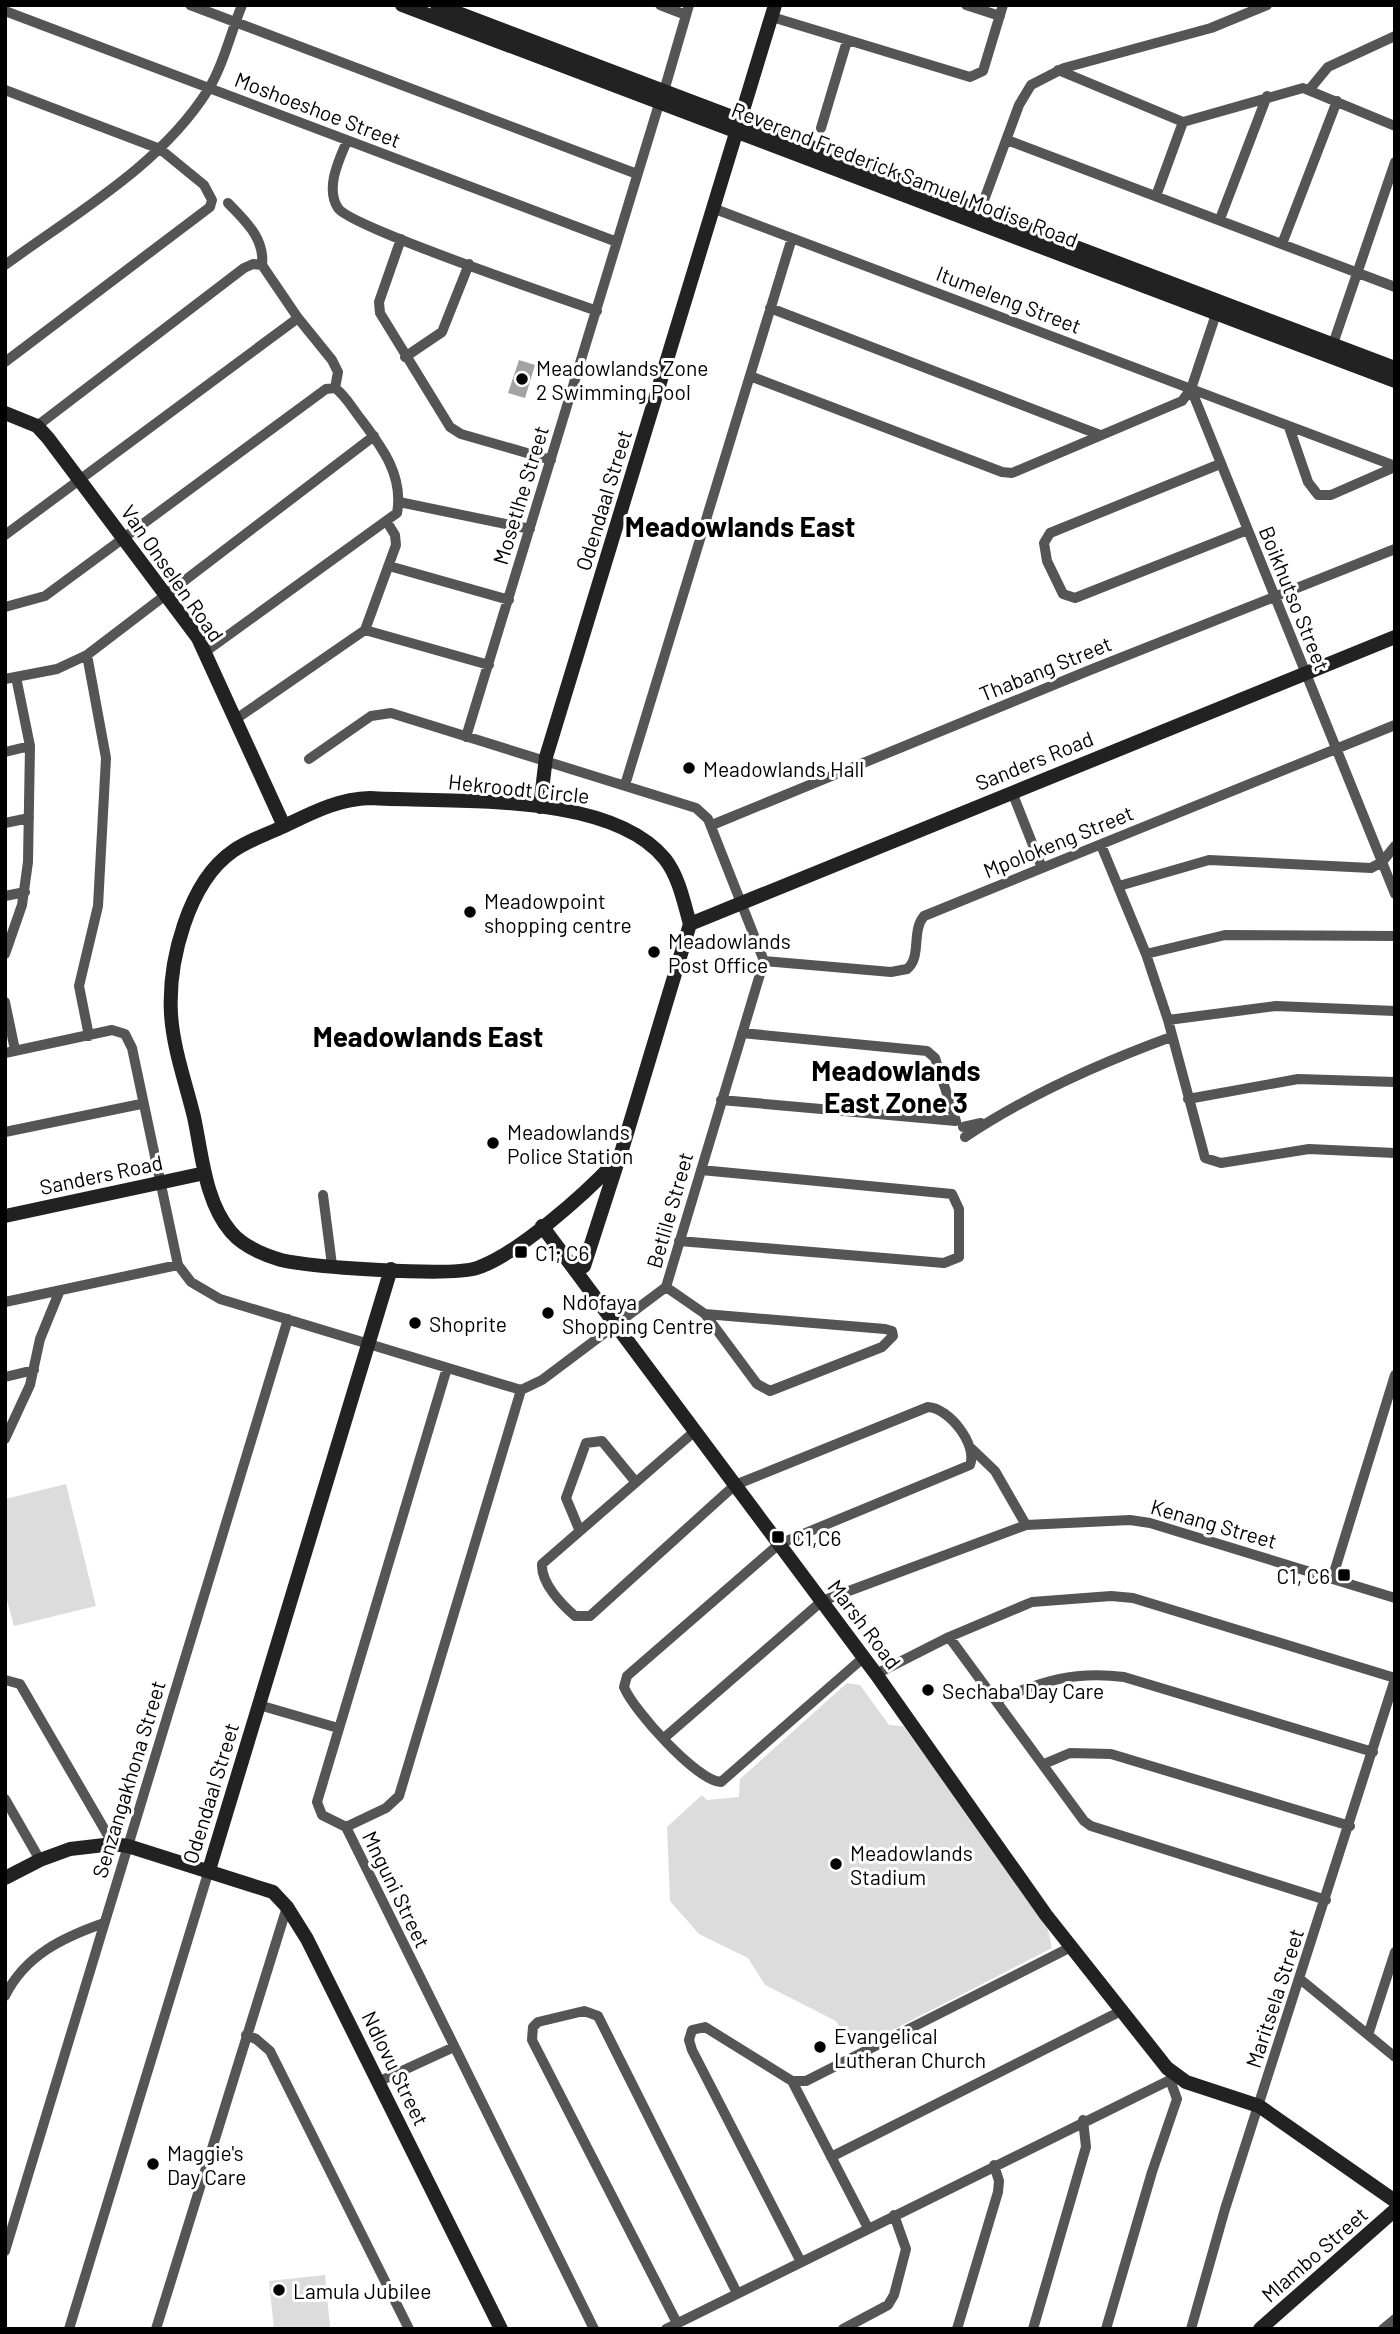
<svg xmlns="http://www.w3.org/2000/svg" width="1400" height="2334" viewBox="0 0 1400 2334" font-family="Barlow,sans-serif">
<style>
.pitch{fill:#dcdcdc}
.water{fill:#a3a3a3}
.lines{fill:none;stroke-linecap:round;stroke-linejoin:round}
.street{stroke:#555;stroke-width:10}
.secondary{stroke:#222;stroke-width:14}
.poi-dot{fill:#000;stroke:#fff;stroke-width:2.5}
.labels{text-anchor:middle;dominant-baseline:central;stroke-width:6;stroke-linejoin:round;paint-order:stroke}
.street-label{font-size:21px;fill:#000;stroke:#fff}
.poi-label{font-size:21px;fill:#000;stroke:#fff;text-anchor:start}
.district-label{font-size:28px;font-weight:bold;fill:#000;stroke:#fff}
</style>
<rect width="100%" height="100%" fill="#fff"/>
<path class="pitch" d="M66,1484L96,1606L14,1626L5,1593V1499Z
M847,1683L860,1685L889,1725L903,1726L1046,1920L1052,1948L875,2039L872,2033L848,2045L836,2021L765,1985L748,1958L699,1934L670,1901L667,1827L702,1795L707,1800L739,1797L740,1779Z
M325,2275L330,2327L274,2329L269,2281Z"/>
<path class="water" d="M519,360L535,365L525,398L508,393Z"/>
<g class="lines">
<path class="street" d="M190,5L637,174
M660,5L686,15
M966,5L1000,16
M5,11L617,242
M772,17L970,77L983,71L1003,5
M1058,70L1183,122
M5,90L160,149L204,185L212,200L210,207L5,362
M1309,90L1328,67L1395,36
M664,91L689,5
M1183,122L1303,88L1395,126
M821,128L847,41
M1007,140L1395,287
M347,141C339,160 325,188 338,208C350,227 561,298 597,311
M1156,196L1183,122
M228,203C245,221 265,238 262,265
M715,209L1395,466
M980,211L1019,105L1031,85L1064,68L1211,28L1267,5
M1220,219L1267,96
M401,239L379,302L380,313L450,427L461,434L551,460
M1282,244L1337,101
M5,265C76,213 160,166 208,90C223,66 231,32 242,5
M262,265L298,318L332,360L338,372L335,388
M770,308L1100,435
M1333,344L1395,162
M405,357L442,332L469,264
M750,376L1002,472L1012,473L1182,401L1191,389L1216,314
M1191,389L1395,894
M37,426L244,268L253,264L262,265
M1289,427L1308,482L1318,495H1331L1395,467
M1220,464L1050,533L1044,543L1047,561L1063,594L1075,598L1247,530
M399,502L530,529
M5,535L298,318
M389,566L509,600
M5,607L45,596L326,389L335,388
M365,630L489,665
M365,630L396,545L395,535L387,522
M205,652L397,513C404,475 381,446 360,418C352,408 346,396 335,388
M87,655L106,758L98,906L79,986L89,1036
M5,679L57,669L87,655L374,436
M236,719L365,630
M466,737L659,104
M5,752L30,746
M625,785L792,238
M1012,792L1042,868
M5,823L29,818
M712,825L1090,670L1395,549
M1101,845L1146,954L1168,1020L1205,1158L1221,1163L1309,1149L1395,1153
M1119,886L1209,860L1371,868L1382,862L1395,846
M5,896L25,892
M5,954L22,905L28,862L30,746L16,677
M1146,954L1225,935L1395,936
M764,961L891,972L907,969C922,957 911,931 924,916L1395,725
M5,1002L15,1050
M1168,1020L1276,1006L1395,1011
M5,1053L112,1030L125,1034L132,1048L178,1265L191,1282L220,1299L521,1390L542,1380L666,1287L764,961L708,819L696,808L391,713L371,716L309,759
M1188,1099L1298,1079L1395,1082
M721,1100L956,1121L935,1058L927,1051L742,1033
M963,1127L981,1123
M5,1132L141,1104
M965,1137C1028,1095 1100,1063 1171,1037
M323,1195L332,1265
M679,1241L944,1263L959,1257V1209L952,1194L701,1170
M666,1287L705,1314L885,1329L892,1331L893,1336L882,1347L770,1391L757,1384L705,1314
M5,1302L178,1265
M5,1377L34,1370
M695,1431L542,1564C541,1583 561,1604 575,1616H590L735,1485L928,1407C949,1408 978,1445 970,1465L779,1544L627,1676L624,1687C633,1710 697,1781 721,1782L863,1658
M5,1439L30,1385L40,1339L60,1290
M972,1449L995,1471L1026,1525
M579,1529L566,1498L586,1443L602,1441L634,1480
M1332,1579L1395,1375
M949,1637L1084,1821L1091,1826L1326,1900
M876,1674L949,1637L1032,1602L1111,1596L1133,1598L1395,1678
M5,1680L20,1684L113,1844
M997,1700C1043,1681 1073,1671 1124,1677L1373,1752
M259,1705L338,1728
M664,1738L822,1601L1026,1525L1130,1520L1150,1523L1395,1598
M1044,1764L1070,1753L1111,1754L1350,1826
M5,1799L40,1860
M346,1827L594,2329
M346,1827L322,1815L317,1802L447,1368
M346,1827L386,1808L399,1796L521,1390
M1300,1979L1395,2057
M5,1996C25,1955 64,1937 104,1923
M246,2035L256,2039L270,2051L409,2329
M1368,2035L1395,1952
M380,2081L454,2047
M792,2081L868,2228
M831,2157L1121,2011
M5,2251L288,1319
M801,2262L692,2050L689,2040L692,2030L705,2027L792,2081H806L1071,1947
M677,2323L532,2040L533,2027L538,2022L584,2011L598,2016L737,2293
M69,2329L209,1870
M156,2329L287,1907
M666,2329L1176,2077
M843,2329L888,2305L894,2295L906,2249L894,2215
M957,2329L998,2192L999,2181L994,2165
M1033,2329L1086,2147L1083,2120
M1106,2329L1152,2172L1177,2099L1170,2080
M1191,2329L1225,2209L1395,1679
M1383,2329L1395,2319"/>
<path class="secondary" d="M402,5L1395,381
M437,5L1395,368
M5,413L37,426L48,438L198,638L284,826
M370,798C452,803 610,791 665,859C679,877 684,903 690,924L621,1153L615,1162C585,1194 518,1254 477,1268C449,1277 312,1267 281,1260C264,1255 243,1246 231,1232C205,1202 202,1154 194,1117C186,1084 173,1048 171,1014C168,962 188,882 233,851C247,841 265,835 280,828C310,814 336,799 370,798Z
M540,807L546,757L775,5
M690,924L1395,637
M5,1216L205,1173
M542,1226L876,1674L1046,1915L1167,2068L1186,2082L1259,2106L1395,2201
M577,1271L584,1266L617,1164
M209,1870L391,1269
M5,1878L40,1860L70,1849L113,1844L128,1846L273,1892L287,1907L307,1939L501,2329
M1260,2329L1395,2210"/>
</g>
<g class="poi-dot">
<circle cx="522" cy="379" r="7"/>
<circle cx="689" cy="768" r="7"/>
<circle cx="470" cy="912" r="7"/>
<circle cx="654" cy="952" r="7"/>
<circle cx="493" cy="1143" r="7"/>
<rect x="514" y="1245" width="14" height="14" rx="3.5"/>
<circle cx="548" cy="1313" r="7"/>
<circle cx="415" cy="1323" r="7"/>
<rect x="771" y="1530" width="14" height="14" rx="3.5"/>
<rect x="1337" y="1568" width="14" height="14" rx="3.5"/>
<circle cx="928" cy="1690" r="7"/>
<circle cx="836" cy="1864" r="7"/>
<circle cx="820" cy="2047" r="7"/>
<circle cx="153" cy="2164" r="7"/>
<circle cx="279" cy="2290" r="7"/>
</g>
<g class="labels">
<g class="street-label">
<text transform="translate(318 109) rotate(21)">Moshoeshoe Street</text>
<text transform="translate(905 174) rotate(21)">Reverend Frederick Samuel Modise Road</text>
<text transform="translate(1009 299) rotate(21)">Itumeleng Street</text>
<text transform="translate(520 495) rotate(-73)">Mosetlhe Street</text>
<text transform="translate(603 500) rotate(-73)">Odendaal Street</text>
<text transform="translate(173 573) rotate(55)">Van Onselen Road</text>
<text transform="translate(1295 598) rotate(68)">Boikhutso Street</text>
<text transform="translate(1045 668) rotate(-22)">Thabang Street</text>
<text transform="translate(1034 760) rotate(-22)">Sanders Road</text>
<text transform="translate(519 788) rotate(6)">Hekroodt Circle</text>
<text transform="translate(1058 841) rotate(-22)">Mpolokeng Street</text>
<text transform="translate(101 1174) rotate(-12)">Sanders Road</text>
<text transform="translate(669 1210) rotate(-74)">Betlile Street</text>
<text transform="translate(1214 1523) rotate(16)">Kenang Street</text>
<text transform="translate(865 1624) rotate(53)">Marsh Road</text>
<text transform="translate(128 1779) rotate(-73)">Senzangakhona Street</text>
<text transform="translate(210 1793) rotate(-73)">Odendaal Street</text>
<text transform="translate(397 1889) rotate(64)">Mnguni Street</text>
<text transform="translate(1274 1998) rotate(-72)">Maritsela Street</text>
<text transform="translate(396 2068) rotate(64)">Ndlovu Street</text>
<text transform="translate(1314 2254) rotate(-41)">Mlambo Street</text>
</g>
<g class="poi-label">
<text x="536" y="367">Meadowlands Zone<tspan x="536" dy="24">2 Swimming Pool</tspan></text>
<text x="703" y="768">Meadowlands Hall</text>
<text x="484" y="900">Meadowpoint<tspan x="484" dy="24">shopping centre</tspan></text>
<text x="668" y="940">Meadowlands<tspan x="668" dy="24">Post Office</tspan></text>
<text x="507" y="1131">Meadowlands<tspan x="507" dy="24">Police Station</tspan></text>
<text x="535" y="1252">C1; C6</text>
<text x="562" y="1301">Ndofaya<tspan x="562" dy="24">Shopping Centre</tspan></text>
<text x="429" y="1323">Shoprite</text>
<text x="792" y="1537">C1,C6</text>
<text x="1330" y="1575" text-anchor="end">C1, C6</text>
<text x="942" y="1690">Sechaba Day Care</text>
<text x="850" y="1852">Meadowlands<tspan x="850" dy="24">Stadium</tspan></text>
<text x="834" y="2035">Evangelical<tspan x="834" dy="24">Lutheran Church</tspan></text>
<text x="167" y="2152">Maggie's<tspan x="167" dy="24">Day Care</tspan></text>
<text x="293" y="2290">Lamula Jubilee</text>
</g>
<g class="district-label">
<text x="740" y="526">Meadowlands East</text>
<text x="428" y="1036">Meadowlands East</text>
<text x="896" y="1070">Meadowlands<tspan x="896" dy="32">East Zone 3</tspan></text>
</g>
</g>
<rect width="1400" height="2334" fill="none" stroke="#000000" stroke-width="14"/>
</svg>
